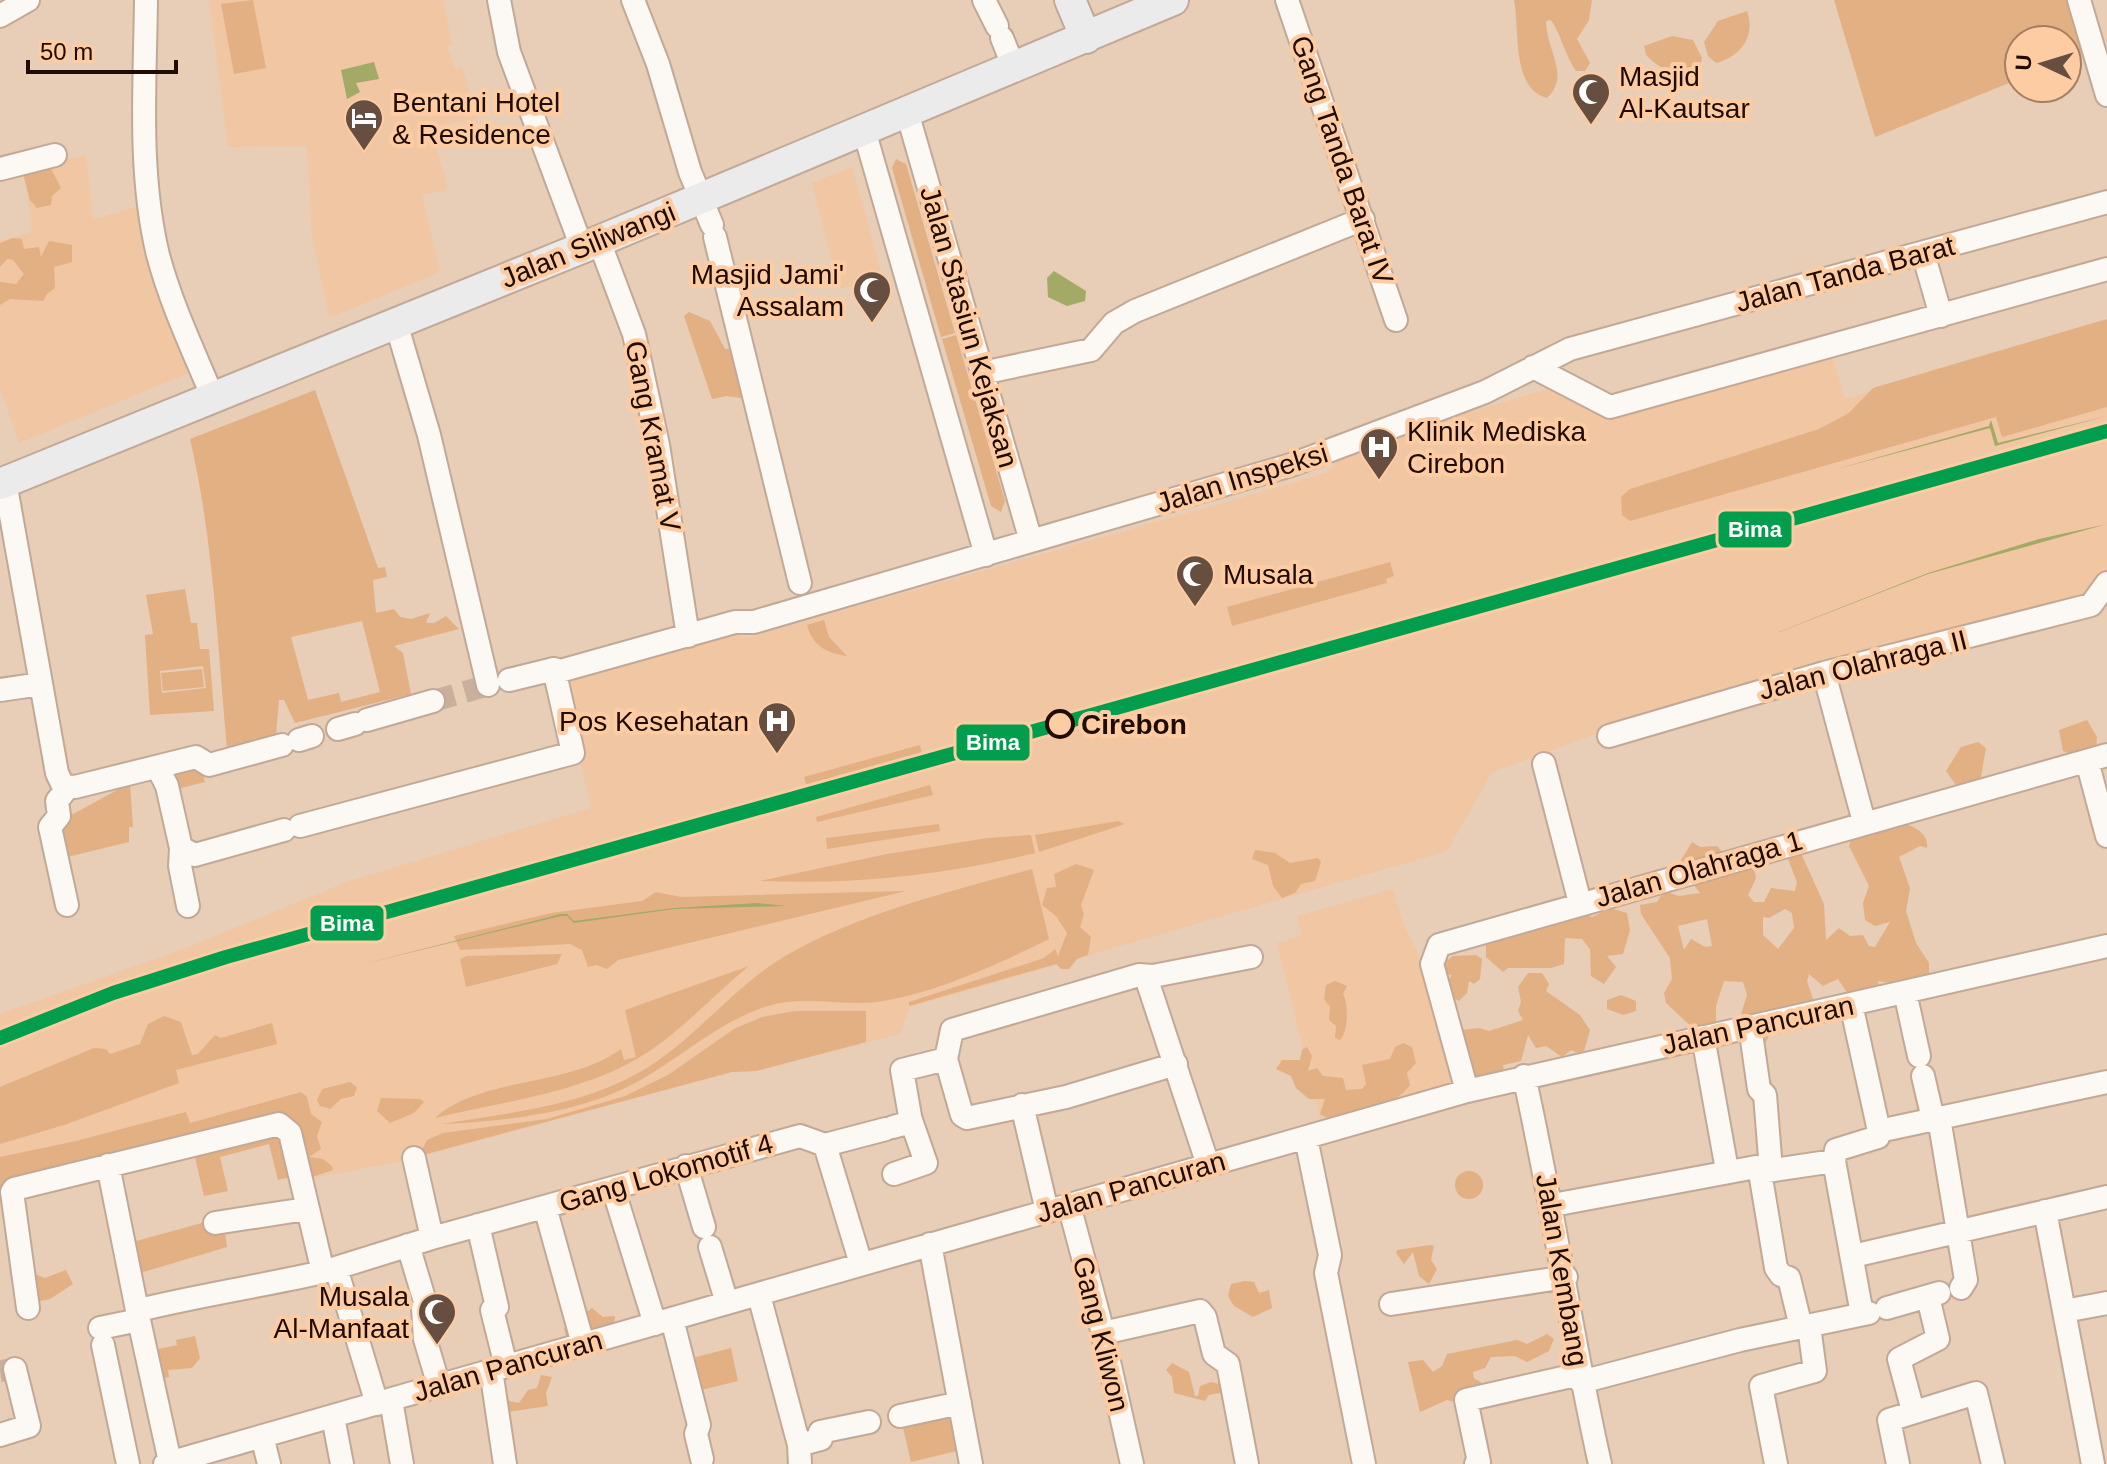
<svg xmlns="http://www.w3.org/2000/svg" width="2107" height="1464" viewBox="0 0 2107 1464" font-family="Arial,sans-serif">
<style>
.built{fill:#f0c6a3}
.green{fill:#e2b083;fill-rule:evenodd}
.water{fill:#a2aa66}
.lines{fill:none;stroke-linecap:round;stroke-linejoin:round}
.street-tunnel{stroke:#cab09c;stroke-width:22;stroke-dasharray:22 11;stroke-linecap:butt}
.street-casing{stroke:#c1a996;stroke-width:26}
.secondary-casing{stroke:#c1a996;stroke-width:34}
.street{stroke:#fcf8f4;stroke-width:22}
.secondary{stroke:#eaebea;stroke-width:30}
.rail-1-casing{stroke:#fdcca2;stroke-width:20}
.rail-1{stroke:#029e4d;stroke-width:14}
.stop-dot{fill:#fdcca2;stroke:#200b00;stroke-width:4}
.labels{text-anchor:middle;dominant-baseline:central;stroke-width:8;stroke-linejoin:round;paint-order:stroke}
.poi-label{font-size:28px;fill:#200b00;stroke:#fdcca2;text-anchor:start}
.street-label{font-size:28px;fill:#200b00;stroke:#fdcca2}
.stop-label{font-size:28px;font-weight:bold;fill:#200b00;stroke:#fdcca2;text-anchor:start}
.line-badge{stroke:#fdcca2;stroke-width:3}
.badge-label{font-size:22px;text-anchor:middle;font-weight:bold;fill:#fff}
</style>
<rect width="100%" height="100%" fill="#e8cdb7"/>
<path class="built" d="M209,0H443L452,45L448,47L455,70L462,66L477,118L431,128L447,185L445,190L422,195L440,272L329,318L312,235L307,146L228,147Z
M86,155L93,219L141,206L194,371L19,443L0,388V241L32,232L24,168Z
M852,167L883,278L839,289L812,183Z
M2107,323V576L2090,596L1624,724L1492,772L1447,851L910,1007L900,1034L756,1071L732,1072L408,1160L303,1180L289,1118L0,1188V1014L186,948L347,882L591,808L562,681L739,630L743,639L1283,486L1328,472L1341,457L1422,427L1560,385L1611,413L1830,349L1845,399Z
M1393,889L1404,926L1418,953L1453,1083L1320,1119L1277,943L1302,936L1297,916Z"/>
<path class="green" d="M253,0L266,68L234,74L221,4Z
M1514,0H1592L1589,20L1577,39L1590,63L1585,71H1576C1565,56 1562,36 1551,20L1546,21C1546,50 1571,76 1547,98C1511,89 1520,29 1514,0Z
M1834,0H2068L2084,53L2067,60V40H2019V79L1875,137Z
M1747,11C1756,37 1740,57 1716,63L1708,56L1704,42L1718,21Z
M1672,36L1693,40L1702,58L1700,68C1678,75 1663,73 1646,55L1644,46Z
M896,159L906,164L955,333L941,337L892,168Z
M49,165L61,188L52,196L51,205L37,208L30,200L23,174Z
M13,238L22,239L24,249L39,247L41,257L49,241L72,245V262L54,267L55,288L47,294L43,301L10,299L0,305V282L16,284L24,274L13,260L7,259L0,267V243Z
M689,312L710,321L725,349H736L748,399L727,396L712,399L684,316Z
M2107,319V407L2002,437L1996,417L1630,521L1622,515L1621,497L1630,489L1819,429L1849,413L1873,388Z
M956,335L1005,501L1001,512L991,506L942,339Z
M315,390L378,568L385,567L387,577L373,580L376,613L394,609L400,617L411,619L430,613L426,623H434L446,616L459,629L394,646L403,653L411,694L295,723L284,700H279L276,735L227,749C217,642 214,542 190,439ZM362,621L380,692L341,702L339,693L308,700L291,637Z
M1390,562L1394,576L1386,579L1387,583L1232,626L1227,607Z
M185,589L191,623H197L200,649H209L214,711L150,715L145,635L153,634L146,595ZM203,666L206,688L162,693L160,671Z
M824,620L829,637L847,656C826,653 813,646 807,625Z
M202,669L204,687L163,691L161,673Z
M2087,720L2097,737L2096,747L2073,755L2063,751L2059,730Z
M1978,742L1986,748L1980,782L1958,788L1946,771L1961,747Z
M920,745L922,755L807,787L804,777Z
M201,766L205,782L173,790L169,774Z
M130,783L133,827H129V842L59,859L54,831L64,819Z
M930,785L933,795L817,822L816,817Z
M1118,821L1125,824L1039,852L1035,835Z
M1898,821C1911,826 1929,831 1927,848L1920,846L1899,857L1910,888L1906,911L1916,943L1929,963V977L1897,984L1878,981L1879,989L1853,1002L1838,979L1823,986L1809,974L1807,981L1814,1002L1772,1030L1763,1048L1739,1021L1747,995L1743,982L1724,981L1716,1006V1023L1696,1031L1666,1003L1664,993L1672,979L1670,958L1641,914L1640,905L1657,902L1664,891L1679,896L1700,893L1678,865L1692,842L1700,847L1717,846L1727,857L1753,863L1756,878L1748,895L1754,902H1764L1771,888L1795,891L1797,882L1788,859L1792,850L1800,851L1824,904L1826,940L1839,928L1850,936L1863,935L1869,946L1875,947L1890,922L1875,926L1865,920L1863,903L1869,886L1849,846L1851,839ZM1785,909L1792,913L1794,928L1778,949L1763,935V917L1769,918ZM1707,919L1712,946L1705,947L1691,939L1684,950L1678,926Z
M939,824L940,831L827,849L826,838Z
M1031,835L1035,853C945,875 854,885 760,881L887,854L988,838Z
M1255,850L1275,853L1290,863L1318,858L1321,862L1315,881L1301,884L1295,893L1282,898L1273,886L1268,865L1252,859Z
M1076,864L1094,870L1081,905L1084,914L1080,927L1091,937L1088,955L1077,959L1069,969H1061L1056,964L909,1006V1002L1044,958L1055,949L1058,956L1067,933L1056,916L1042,905L1047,888L1056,887L1054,874Z
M1032,869L1049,939C996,965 936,993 877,1002C842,1006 803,995 768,1006C719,1021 682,1057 637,1082C581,1113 506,1121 442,1124C515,1112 593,1105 656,1062C703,1030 737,984 787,955C863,912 949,892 1032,869Z
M906,891L618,960L607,969L596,965L588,967L582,950L570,944L460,950L454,936L551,913L642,901L656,892L681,897Z
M1611,908L1627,913L1630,930L1623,954L1607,956L1616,967L1604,984L1591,976L1590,949L1582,939L1565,938L1564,964L1551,968H1508L1503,972L1486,957V942L1577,912L1592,917Z
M562,954L557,964L466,987L460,959L467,956Z
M1476,955L1482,959L1480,979L1474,984L1469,981L1467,993L1459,1001L1452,997L1447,982L1452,975L1443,974V964L1453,956Z
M749,966C716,993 686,1026 651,1050C590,1092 505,1101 435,1118C480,1077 570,1087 621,1049L624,1060L636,1057L625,1010Z
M1528,973H1542L1549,984L1546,991L1580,1015L1590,1030L1583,1055L1571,1050L1562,1057L1546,1046L1536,1048L1528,1035L1521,1061L1503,1065L1504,1073L1473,1081L1460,1030L1480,1028L1489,1031L1523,1020L1518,1011L1521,1002L1518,987Z
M1335,981L1347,986L1343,994C1349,1005 1348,1033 1340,1040L1335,1038L1336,1026L1329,1020L1330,1007L1324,999L1326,985Z
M1621,995L1636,1001V1011L1623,1015L1607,1009V1000Z
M866,1011V1042L756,1071L732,1072L419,1156L427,1140L443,1133L547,1119L625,1096L668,1075L734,1029L762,1017L795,1011Z
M164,1016L181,1022L192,1055L198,1054L215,1035L221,1038L272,1023L277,1044L176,1070L179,1083L64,1125L0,1144V1087L94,1048L106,1049L110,1054L140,1044L148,1024Z
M1403,1043L1412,1047L1416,1063L1407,1073L1410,1085C1395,1107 1357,1112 1331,1120L1320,1114L1325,1099H1309L1296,1088L1291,1076L1276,1069L1282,1060H1300L1302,1050L1307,1047L1312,1056L1308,1071L1317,1068L1323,1076L1343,1078L1346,1090L1362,1089L1366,1084L1362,1065L1390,1059L1395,1047Z
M350,1082L357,1087L354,1096L341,1099L330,1109L320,1106L317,1100L322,1089Z
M301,1092L307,1097L311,1114L322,1122L317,1136L321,1149L309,1157L323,1159L332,1166L333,1170L303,1180L289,1117L0,1187V1157L76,1141L186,1112L190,1123Z
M381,1098L420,1099L424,1102L414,1113L390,1123L377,1111Z
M277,1127L295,1176L278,1180L269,1144L220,1157L228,1191L204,1196L193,1149Z
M1455 1185a14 14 0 1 1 28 0a14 14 0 1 1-28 0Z
M209,1221L225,1231L227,1247L137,1274L129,1243Z
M1430,1245L1434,1246L1431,1260L1437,1269L1429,1284L1419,1276L1413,1252L1404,1264L1396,1253L1397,1250Z
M12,1265L45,1278L66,1270L73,1284L50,1299L35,1302L11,1272Z
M1245,1281L1254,1282L1259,1293L1269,1290L1272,1308L1253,1317L1234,1306L1228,1296L1231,1284Z
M592,1308L603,1317L615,1316L614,1326L577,1338L566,1337L564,1328Z
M1547,1334L1554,1339L1549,1351L1527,1362L1515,1356L1491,1357L1485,1368L1473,1372L1474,1378L1482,1383L1481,1389L1460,1403L1447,1400L1420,1412L1408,1362L1423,1360L1433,1372L1442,1366L1447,1354L1517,1340L1527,1344Z
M195,1336L200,1358L192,1368L168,1370L169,1377L155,1380L149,1351L177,1345L176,1340Z
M731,1348L738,1381L693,1392L685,1360Z
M1172,1363L1189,1372L1195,1396H1198L1200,1386L1211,1382L1228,1386L1230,1391L1209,1395L1205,1401L1174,1393L1172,1377L1166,1370Z
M541,1375L552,1377L546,1393L548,1406L501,1413L504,1400L519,1403L528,1390L537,1388Z
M956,1408L965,1449L911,1462L901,1419Z"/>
<path class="water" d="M374,62L379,79L356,83L360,92L347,99L341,70Z
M1054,271L1086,291L1085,301L1067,306L1048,297L1047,278Z
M2107,416L1995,446L1990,428L1833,470L1989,426L1991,420L1998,443Z
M2107,524L1928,574L1743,646L1928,573L2039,539Z
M757,903L786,906L674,909L574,923L567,916H561L363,964L561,914H567L574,921L674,908Z"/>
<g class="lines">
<path class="street-tunnel" d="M433,701L486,686
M0,1371L15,1369"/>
<defs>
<path id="street" d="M146,0C145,85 138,172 158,255C171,304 194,352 213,398
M499,0L509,52L582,248
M633,0L658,64L690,172L712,225
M984,0L997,26
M1287,0L1396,320
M2079,0L2107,95
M0,16L28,0
M1002,38L1014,68
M907,112L1031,541
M864,130L986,555
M0,169L55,155
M715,237L800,583
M599,241L634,334L658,445L688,636
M1923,253L1941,316
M396,323L429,435L488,685
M1533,367L1610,407L2107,269
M982,373L1091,350L1114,323L1135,311L1363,219
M5,482L57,773L63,786L75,787L196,757L209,765L282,745
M1824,673L1864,822
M509,680L554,669L560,671L735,622H754L1291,465L1485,392L1570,349L2107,202
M0,690L41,684
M367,720L433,701
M338,729L355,724
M1609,736L1824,673L2091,605L2107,583
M299,740L312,736
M2087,761L2107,836
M1544,764L1580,903
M158,768L167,786L181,848L195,855L284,830
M300,826L573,753L554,669
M181,848L180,866L188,906
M67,905L50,827L59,816L57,801L68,787
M1146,977L1208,1165
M1905,992L1919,1056
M1851,1004L1879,1131
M1750,1026L1759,1089L1765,1095L1771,1170
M1703,1037L1727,1170
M1176,1064L1066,1097L967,1118L962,1115L946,1059L952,1030L1139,975L1153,976L1251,957
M1524,1076C1553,1205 1571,1335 1600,1464
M1923,1076L1933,1119
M1467,1091L1432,964L1439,945L2107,755
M1022,1105L1047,1211
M1939,1118L1966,1280L1961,1288
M893,1127L911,1122L902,1070L946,1059
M1306,1138L1330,1255L1326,1273L1364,1464
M825,1145L886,1129
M686,1166L704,1227
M1760,1172L1834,1161
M894,1174L926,1163L911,1120
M613,1188L655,1324
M1069,1205L1099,1317L1132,1464
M1553,1205L1756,1167L1760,1172L1776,1268L1781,1275L1789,1278L1801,1327
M545,1207L583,1344
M2045,1211L2093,1464
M215,1223L306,1209
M478,1225L497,1307L492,1310L506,1366
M432,1238L800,1136L825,1145L861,1264
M930,1244L971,1464
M408,1245L426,1305L423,1308L425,1339L439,1386
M710,1247L727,1303
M1853,1256L2107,1197
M336,1268L377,1404
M759,1295L799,1445L800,1464
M1391,1304L1566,1277
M28,1308L12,1192L14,1189L279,1124L290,1133L323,1272L432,1238L414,1158
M1887,1308L1939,1293
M139,1310C200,1295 261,1286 323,1272
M2064,1311L2107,1303
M1862,1314L1834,1161L1836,1150L1878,1137L1879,1131L2107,1082
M672,1319L699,1425L696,1434L702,1459
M139,1320L170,1462
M100,1328L139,1320L108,1165
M1103,1333L1200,1311L1205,1317L1214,1354L1228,1364L1247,1464
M103,1345L128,1464
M491,1370L505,1464
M1581,1382L1740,1340L1869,1313
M391,1400L402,1464
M1913,1411L1899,1359L1938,1339L1928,1297
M900,1416L960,1403
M333,1417L342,1464
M0,1435L29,1426L15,1369
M262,1436L269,1464
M799,1445L821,1439L820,1432L869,1422
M165,1464L1467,1091L2107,946
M1476,1464L1479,1462L1466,1400L1580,1374
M1776,1464L1761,1386L1815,1371L1809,1326
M1898,1464L1889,1420L1976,1393L1993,1464"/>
<path id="secondary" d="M1070,0L1086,38
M0,484L599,241L1173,0"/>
</defs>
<use href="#street" class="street-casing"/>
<use href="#secondary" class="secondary-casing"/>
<use href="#street" class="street"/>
<use href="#secondary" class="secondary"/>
<defs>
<path id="rail-1" d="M0,1038L113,993L226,957L2107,431"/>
</defs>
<use href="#rail-1" class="rail-1-casing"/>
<use href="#rail-1" class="rail-1"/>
</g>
<defs>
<symbol id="mosque-pin" viewBox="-11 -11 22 30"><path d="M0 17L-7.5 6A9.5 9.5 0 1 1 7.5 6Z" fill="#664f40" stroke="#fdcca2"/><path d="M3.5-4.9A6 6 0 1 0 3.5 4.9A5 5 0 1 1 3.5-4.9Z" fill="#fff"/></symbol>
<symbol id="hotel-pin" viewBox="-11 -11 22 30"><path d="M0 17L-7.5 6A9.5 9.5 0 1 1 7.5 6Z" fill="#664f40" stroke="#fdcca2"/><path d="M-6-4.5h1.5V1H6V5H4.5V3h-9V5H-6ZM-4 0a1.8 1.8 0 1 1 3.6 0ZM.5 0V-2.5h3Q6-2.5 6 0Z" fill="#fff"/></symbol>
<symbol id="hospital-pin" viewBox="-11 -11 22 30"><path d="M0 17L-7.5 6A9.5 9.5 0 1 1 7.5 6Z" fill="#664f40" stroke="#fdcca2"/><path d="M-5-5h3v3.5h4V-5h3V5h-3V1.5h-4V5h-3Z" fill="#fff"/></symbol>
</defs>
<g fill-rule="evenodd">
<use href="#mosque-pin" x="1569" y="70" width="44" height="60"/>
<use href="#hotel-pin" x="342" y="96" width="44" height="60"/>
<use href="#mosque-pin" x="850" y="268" width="44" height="60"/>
<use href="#hospital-pin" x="1357" y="425" width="44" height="60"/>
<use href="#mosque-pin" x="1173" y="552" width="44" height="60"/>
<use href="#hospital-pin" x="755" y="699" width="44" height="60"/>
<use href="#mosque-pin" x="415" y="1290" width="44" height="60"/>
</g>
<circle class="stop-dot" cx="1060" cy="724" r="13"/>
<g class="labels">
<g class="poi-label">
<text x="1619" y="76">Masjid<tspan x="1619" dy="32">Al-Kautsar</tspan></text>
<text x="392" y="102">Bentani Hotel<tspan x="392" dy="32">&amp; Residence</tspan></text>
<text x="844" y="274" text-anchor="end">Masjid Jami'<tspan x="844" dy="32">Assalam</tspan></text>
<text x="1407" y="431">Klinik Mediska<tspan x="1407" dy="32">Cirebon</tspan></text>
<text x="1223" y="574">Musala</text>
<text x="749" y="721" text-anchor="end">Pos Kesehatan</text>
<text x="409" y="1296" text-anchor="end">Musala<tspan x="409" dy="32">Al-Manfaat</tspan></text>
</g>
<g class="street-label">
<text transform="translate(1342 160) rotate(71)">Gang Tanda Barat IV</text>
<text transform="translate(588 245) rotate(-22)">Jalan Siliwangi</text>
<text transform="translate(1845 274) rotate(-15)">Jalan Tanda Barat</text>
<text transform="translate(969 327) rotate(74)">Jalan Stasiun Kejaksan</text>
<text transform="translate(653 436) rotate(79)">Gang Kramat V</text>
<text transform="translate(1242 478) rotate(-17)">Jalan Inspeksi</text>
<text transform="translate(1863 665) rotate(-14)">Jalan Olahraga II</text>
<text transform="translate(1699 869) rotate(-16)">Jalan Olahraga 1</text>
<text transform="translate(1758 1025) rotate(-12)">Jalan Pancuran</text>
<text transform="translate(666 1173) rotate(-16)">Gang Lokomotif 4</text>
<text transform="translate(1131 1187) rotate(-16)">Jalan Pancuran</text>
<text transform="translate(1562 1270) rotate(80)">Jalan Kembang</text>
<text transform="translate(1101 1334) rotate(76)">Gang Kliwon</text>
<text transform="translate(508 1366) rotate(-16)">Jalan Pancuran</text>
</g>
<g class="stop-label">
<text x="1081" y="724">Cirebon</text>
</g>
</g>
<g class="line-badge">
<rect x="1717" y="510" width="76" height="39" rx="8" fill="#029e4d"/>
<rect x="955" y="723" width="76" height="39" rx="8" fill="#029e4d"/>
<rect x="309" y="904" width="76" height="38" rx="8" fill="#029e4d"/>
</g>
<g class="badge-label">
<text x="1755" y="537">Bima</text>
<text x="993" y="750">Bima</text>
<text x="347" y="931">Bima</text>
</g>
<g transform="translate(2043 64) rotate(274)"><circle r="38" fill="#fdcca2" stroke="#a57f61" stroke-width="2"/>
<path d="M0-6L14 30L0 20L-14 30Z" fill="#664f40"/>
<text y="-12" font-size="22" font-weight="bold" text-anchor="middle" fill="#200b00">U</text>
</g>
<path d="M28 60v12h148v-12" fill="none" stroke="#200b00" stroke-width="4"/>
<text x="40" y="60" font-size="24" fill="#200b00" stroke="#fdcca2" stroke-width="6" paint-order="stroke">50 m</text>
</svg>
